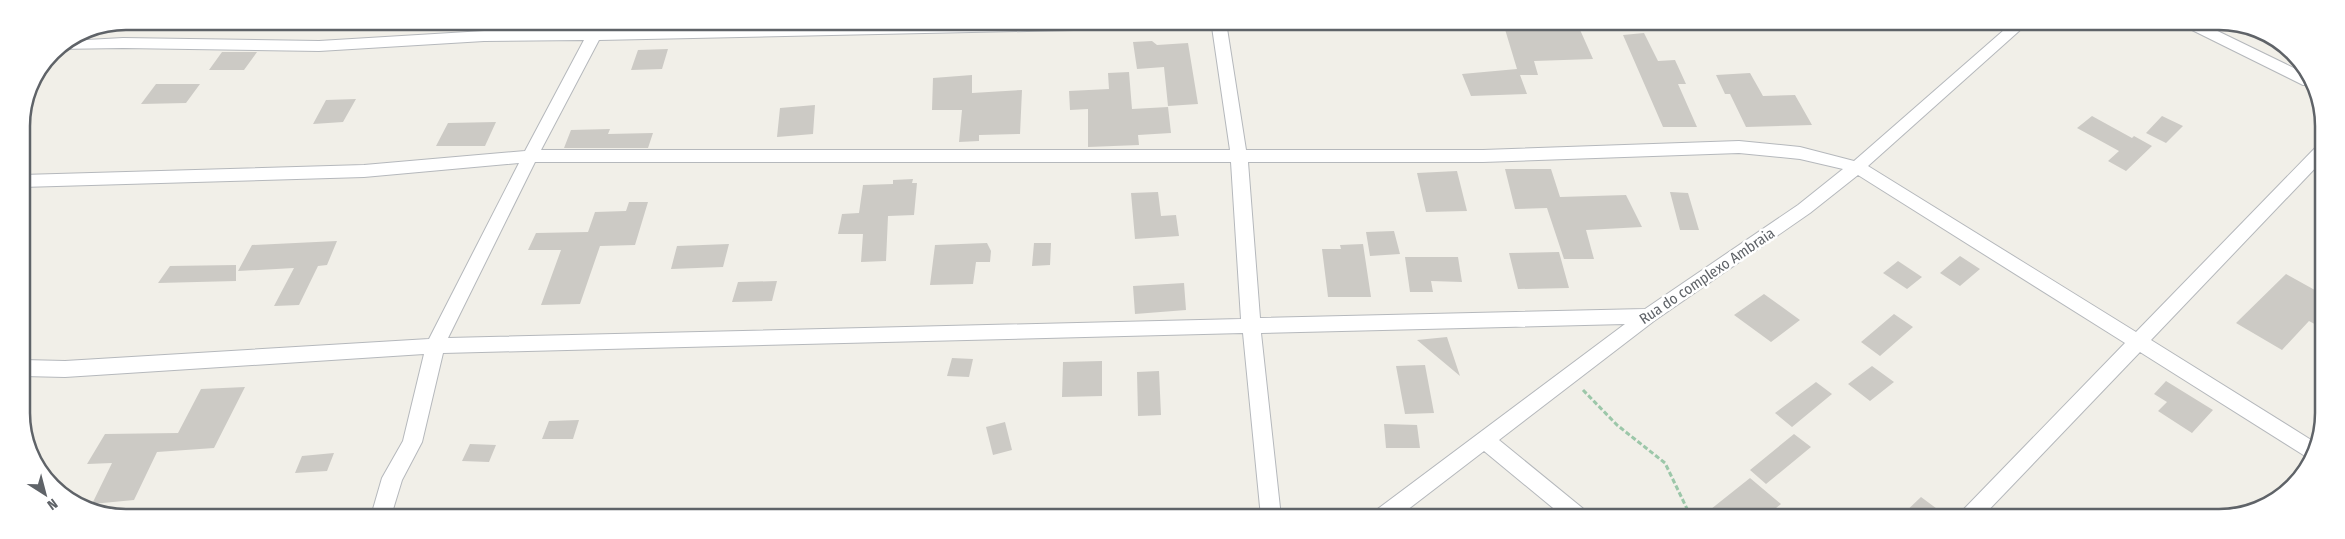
<svg xmlns="http://www.w3.org/2000/svg" width="2345" height="539" viewBox="0 0 2345 539" font-family="'Fira Sans Condensed',sans-serif">
<style>
.building{fill:#cccac5}
.lines{fill:none;stroke-linecap:round;stroke-linejoin:round}
.street-casing{stroke:#b5b8bc;stroke-width:2}
.path{stroke:#9cc7a9;stroke-width:3;stroke-dasharray:5 2.5;stroke-linecap:butt}
.street{fill:#fff;fill-rule:evenodd}
.labels{text-anchor:middle;dominant-baseline:central;stroke-width:5;stroke-linejoin:round;paint-order:stroke}
.street-label{font-size:15px;fill:#5f6368;stroke:#fff}
.rim{fill:none;stroke:#5f6368;stroke-width:2.5}
</style>
<rect width="100%" height="100%" fill="#f1efe8"/>
<path class="building" d="M1577,23L1593,59L1534,61L1538,75H1520L1527,94L1471,96L1462,74L1517,69L1504,26Z
M1644,33L1658,61L1675,60L1686,84H1678L1697,127H1663L1623,35Z
M1152,41L1157,45L1188,43L1198,104L1168,106L1164,67L1137,69L1133,42Z
M668,49L662,69L631,70L638,50Z
M222,52H257L244,70H209Z
M1129,72L1132,109L1168,107L1171,133L1138,135L1139,145L1088,147V109L1070,110L1069,91L1109,89L1108,73Z
M1750,73L1763,96L1795,95L1812,125L1746,127L1730,94H1725L1716,75Z
M972,75V93L1022,90L1020,134L979,135V141L959,142L962,110H932L933,78Z
M156,84H200L186,103L141,104Z
M356,99L343,122L313,124L326,100Z
M815,105L813,134L777,137L780,108Z
M2092,116L2132,138L2134,136L2152,146L2126,171L2108,161L2119,151L2077,128Z
M2162,116L2183,126L2166,143L2146,133Z
M496,122L485,146H436L448,123Z
M610,129L608,134L653,133L648,148H564L571,130Z
M1505,169H1551L1560,197L1626,195L1642,227L1586,230L1594,259H1564L1547,208L1515,209Z
M1457,171L1467,211L1426,212L1417,173Z
M913,179L912,183H917L914,215L888,216L886,261L861,262L863,234H838L842,214L859,213L863,185L893,184V180Z
M1158,192L1161,216L1176,215L1179,236L1135,239L1131,193Z
M1670,192L1688,193L1699,230H1680Z
M629,202H648L635,245L600,246L580,304L541,305L561,250H528L536,233L588,232L595,212L626,211Z
M1394,231L1400,254L1370,256L1366,232Z
M337,241L327,265L318,266L299,305L274,306L294,268L238,271L252,245Z
M987,243L991,251L990,262H976L973,284L930,285L935,245Z
M1034,243H1051L1050,265L1032,266Z
M729,244L723,267L671,269L677,246Z
M1363,244L1371,297H1328L1322,249H1341L1340,245Z
M1559,252L1569,288L1518,289L1509,253Z
M1960,256L1980,269L1960,286L1940,273Z
M1405,257H1458L1462,282L1431,281L1433,292H1410Z
M1898,261L1922,277L1907,289L1883,273Z
M236,265V281L158,283L170,266Z
M2286,274L2322,294V328L2309,321L2282,350L2236,323Z
M777,281L772,301L732,302L738,282Z
M1184,283L1186,310L1135,314L1133,286Z
M1764,294L1800,320L1771,342L1734,315Z
M1894,314L1913,327L1880,356L1861,342Z
M1447,337L1460,376L1417,340Z
M952,358L973,359L969,377L947,376Z
M1102,361V396L1062,397L1063,362Z
M1425,365L1434,413L1405,414L1396,366Z
M1872,366L1894,382L1870,401L1848,384Z
M1159,371L1161,415L1138,416L1137,372Z
M2166,381L2213,410L2192,433L2158,411L2167,402L2154,394Z
M1816,382L1832,394L1792,427L1775,413Z
M245,387L214,448L157,452L134,500L92,504L112,463L87,464L105,434L178,433L201,389Z
M579,420L573,439H542L549,421Z
M1005,422L1012,450L993,455L986,427Z
M1384,424L1417,425L1420,448H1386Z
M1794,434L1811,447L1766,484L1750,470Z
M470,444L496,445L489,462L462,461Z
M334,453L327,471L295,473L302,456Z
M1750,478L1781,504L1765,517H1701Z
M1921,497L1948,517H1900Z"/>
<g class="lines">
<defs>
<path id="street" d="M591,22H605L603,31L1015,22H1226L1246,150H1483L1739,141L1800,147L1854,161L2012,23H2028L1868,166L2136,332L2316,147L2322,145V161L2151,340L2316,443L2308,457L2305,456L2140,352L1982,517H1959L1962,511L2125,343L1858,175L1810,213L1654,321L1499,440L1586,511L1589,517H1564L1484,451L1398,517H1372L1375,511L1625,324L1261,333L1281,517H1261L1243,333L443,353L422,442L402,480L391,516H371L382,478L403,441L424,354L65,377L23,376V360L65,361L429,339L519,163L364,177L22,187V175L364,165L525,151L584,40L484,41L319,51L123,48L56,49L68,41L123,38L319,41L484,31H588ZM1212,27L1230,150H541L599,40ZM1739,153L1800,159L1843,169L1798,205L1645,309L1260,318L1248,162H1483ZM535,162H1231L1241,319L448,338Z
M2182,23H2201L2304,73L2311,85H2303L2184,26Z"/>
</defs>
<use href="#street" class="street-casing"/>
<path class="path" d="M1583,390L1617,425L1665,463L1691,517"/>
<use href="#street" class="street"/>
</g>
<g class="labels">
<g class="street-label">
<text transform="translate(1707 276) rotate(-34)">Rua do complexo Ambraia</text>
</g>
</g>
<path d="M0 0H2345V539H0ZM126 30H2219A96 96 0 0 1 2315 126V413A96 96 0 0 1 2219 509H126A96 96 0 0 1 30 413V126A96 96 0 0 1 126 30Z" fill="#fff" fill-rule="evenodd"/>
<path class="rim" d="M126 30H2219A96 96 0 0 1 2315 126V413A96 96 0 0 1 2219 509H126A96 96 0 0 1 30 413V126A96 96 0 0 1 126 30Z"/>
<g transform="translate(45 494) rotate(144)" stroke="#ffffff" stroke-width="4" paint-order="stroke">
<path d="M0-4L9 19L0 12L-9 19Z" fill="#5f6368"/>
<text y="-8" font-size="14" font-weight="bold" text-anchor="middle" fill="#5f6368">N</text>
</g>
</svg>
